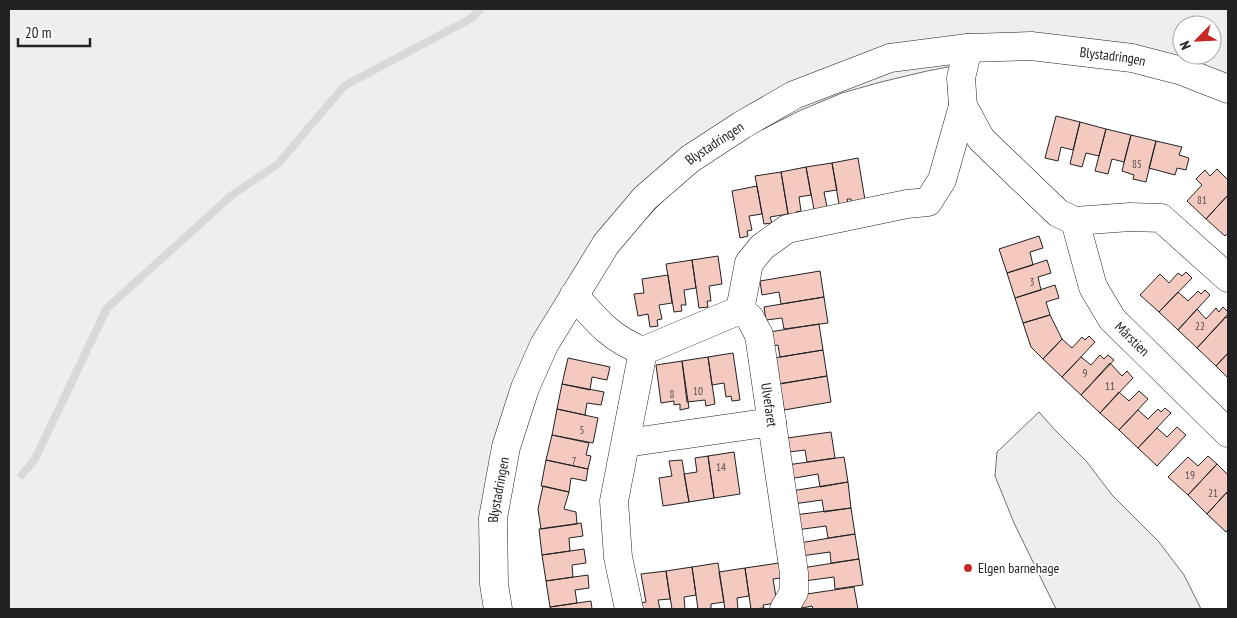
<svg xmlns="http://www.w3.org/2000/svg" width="1237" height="618" viewBox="0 0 1237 618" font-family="'PT Sans Narrow',sans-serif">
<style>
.green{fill:#eee;stroke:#6f6f6f;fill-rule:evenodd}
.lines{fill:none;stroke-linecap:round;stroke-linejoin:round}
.stream{stroke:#d9d9d9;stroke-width:8}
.building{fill:#f3c9c0;stroke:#222}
.minor-casing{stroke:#222;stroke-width:29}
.minor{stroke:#fff;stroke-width:28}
.poi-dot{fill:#c62828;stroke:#fff;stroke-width:2}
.labels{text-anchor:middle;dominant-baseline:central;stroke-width:4;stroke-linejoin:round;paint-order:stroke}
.number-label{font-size:11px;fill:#564c4a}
.street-label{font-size:14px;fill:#222;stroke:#fff}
.poi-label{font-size:14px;fill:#222;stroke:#fff;text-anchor:start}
</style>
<rect width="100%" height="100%" fill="#fff"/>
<path class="green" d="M9,9H1228V96L1191,76L1032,51L927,71L881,82L842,93L799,111L718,152L672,191L596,272L517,386L488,609H9ZM1182,25H1212V55H1182Z
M1039,412L1054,429L1087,462L1112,495L1159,542L1184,575L1201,609H1056L1014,523L995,476L997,452Z"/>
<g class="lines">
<path class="stream" d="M22,475L35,459L107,308L232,195L278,164L344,86L472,18L480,9"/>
</g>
<path class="building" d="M1056,116L1080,122L1073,150L1061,147L1058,161L1045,158Z
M1080,122L1106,129L1099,156L1086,153L1082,167L1070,164Z
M1106,129L1131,135L1124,162L1112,159L1108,174L1095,171Z
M1131,135L1156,141L1146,182L1133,179L1134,175L1122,171Z
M1156,141L1182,147L1179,155L1189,158L1186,170L1177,168L1175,175L1149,168Z
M858,158L865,200L851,203V199H847L849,208L840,210L832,163Z
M832,163L837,190L824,192L827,207L815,215L806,167Z
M806,167L811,195L799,197L801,211L796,212L797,218L789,219L781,172Z
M1217,169L1228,180V195L1206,219L1187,201L1202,185L1196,179L1205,170L1210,176Z
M781,172L788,214L770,217L772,223L764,224L755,176Z
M757,186L762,214L749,216L752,230L747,231L748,236L740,238L732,191Z
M1228,195V233L1225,236L1206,219Z
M1039,236L1043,248L1030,252L1033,265L1007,273L999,249Z
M718,256L722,284L709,286L711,301H707L708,307L699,308L692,260Z
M692,260L696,288L684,290L686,305H681L682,311L674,312L666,264Z
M1047,260L1051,273L1038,277L1041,290L1015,298L1007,273Z
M820,271L824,297L781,304L779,292L762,295L760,281Z
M1186,272L1192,278L1159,312L1140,295L1160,274L1169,283L1178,273L1182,276Z
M668,275L672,303L659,305L662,319L657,320L658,326L650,327L648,314L638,316L634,294L644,293L642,279Z
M1055,285L1059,298L1046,302L1050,315L1023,323L1015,298Z
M1205,290L1210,295L1178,330L1159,312L1178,292L1188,301L1198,291L1201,294Z
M824,297L828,323L784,329L782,318L766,320L764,307Z
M1223,307L1228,312V314L1197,348L1178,330L1197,309L1206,319L1216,308L1219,312Z
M1050,315L1062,339L1043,359L1031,347L1023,323Z
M1226,317L1228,319V353L1216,366L1197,348Z
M819,324L823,350L780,357L778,345L766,347L763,333Z
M1089,336L1095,342L1062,377L1043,359L1062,339L1072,348L1082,337L1085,340Z
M823,350L827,376L780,384L768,359Z
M733,353L740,400L732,401L731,396L726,397L724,383L712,385L708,357Z
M1228,353V378L1216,366Z
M1100,355L1104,359L1108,355L1114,360L1081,395L1062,377L1081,357L1091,365Z
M708,357L715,404L706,406L705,400L687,402L682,361Z
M568,358L610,367L607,380L592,377L590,390L562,384Z
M682,361L689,408L680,410V404L674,405V401L661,403L656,365Z
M1110,363L1122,376L1127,371L1133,378L1100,413L1081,395Z
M827,376L831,402L784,410L782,397L773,399L771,385Z
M562,384L604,392L601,405L587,403L585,415L557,409Z
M1139,391L1148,399L1119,430L1100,413L1119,392L1129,401Z
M1165,408L1171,413L1138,448L1119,430L1138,410L1148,419L1158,409L1161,412Z
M557,409L598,418L593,443L552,435Z
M1177,427L1186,435L1157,466L1138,448L1157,428L1167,437Z
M831,432L835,458L807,462L805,450L789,452L787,438Z
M552,435L589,443L586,455L591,456L588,469L546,460Z
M734,452L740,494L714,498L708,456Z
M708,456L714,498L689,502L684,474L697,472L695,458Z
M1208,456L1217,464L1188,495L1168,477L1188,457L1198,466Z
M844,457L848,482L820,487L818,474L789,479L787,465Z
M546,460L588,469L586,481L571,478L569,492L541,486Z
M682,460L689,502L663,506L659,478L672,476L669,461Z
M1217,464L1228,475V491L1207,514L1188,495Z
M848,482L851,508L824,512L822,500L793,504L791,491Z
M543,486L569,492L564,509L576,512L577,524L541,529L538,509Z
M1226,493L1228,495V529L1226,532L1207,514Z
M851,508L855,534L828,538L826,526L796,530L794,515Z
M581,523L583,536L569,538L570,551L542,555L539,529Z
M855,534L859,559L831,563L830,552L801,556L799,543Z
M584,549L586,563L572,565L573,577L546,581L542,555Z
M859,559L863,585L835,589L834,577L804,581L802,568Z
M718,563L724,602L711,604V608L707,609H698L692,567Z
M779,563L781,578L773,579L777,603L763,605L764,608L751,609L745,568Z
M692,567L696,595L684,597L685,609H672L666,571Z
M745,568L749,596L737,598L738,609H725L719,572Z
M666,571L670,599L658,600L660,609H638V603L646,602L641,574Z
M588,575L589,588L575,590L577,603L550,607L546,581Z
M854,587L858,609H813L812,606L802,608L800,595Z
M591,601L592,609H550V607Z"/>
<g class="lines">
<defs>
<g id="minor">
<path d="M968,48L961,78L963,106L981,139L1058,213L1075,221L1130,217L1161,218L1228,278"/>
<path id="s1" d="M1075,221L1093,287L1112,319L1228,433"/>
<path d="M574,295C597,321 610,338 643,351"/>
<path d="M740,310L749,263L762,247L787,229L907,204L928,202L942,180L963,106"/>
<path d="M626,443L772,422"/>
<path id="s2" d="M498,609L494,584L493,518L506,447L525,388L544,345L606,244L645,198L690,159L742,125L794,95L890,58L968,48L1031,46L1132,58L1182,71L1228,89"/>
<path id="s3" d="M629,609L618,557L614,501L643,351L740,310L750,318L759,335L794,573V592L784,609"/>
</g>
</defs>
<use href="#minor" class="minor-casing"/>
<use href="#minor" class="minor"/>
</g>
<circle class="poi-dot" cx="968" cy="568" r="5"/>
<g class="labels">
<g class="number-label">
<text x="1137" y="164">85</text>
<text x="1202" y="200">81</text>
<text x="1032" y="282">3</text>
<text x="1200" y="326">22</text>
<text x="1085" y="373">9</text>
<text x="1110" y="386">11</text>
<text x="698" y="391">10</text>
<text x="672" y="394">8</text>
<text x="582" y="430">5</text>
<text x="574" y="461">7</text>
<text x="721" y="467">14</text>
<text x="1190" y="475">19</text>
<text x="1213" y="493">21</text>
</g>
<g class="street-label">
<text stroke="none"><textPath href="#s2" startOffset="960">Blystadringen</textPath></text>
<text stroke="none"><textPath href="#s2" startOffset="540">Blystadringen</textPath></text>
<text stroke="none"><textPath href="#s1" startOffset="134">Mårstien</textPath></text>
<text stroke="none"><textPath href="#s3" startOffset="470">Ulvefaret</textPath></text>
<text stroke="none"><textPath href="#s2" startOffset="120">Blystadringen</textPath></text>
</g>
<g class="poi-label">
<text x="978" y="568">Elgen barnehage</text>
</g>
</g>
<rect width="1237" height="618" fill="none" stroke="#222222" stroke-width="20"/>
<g transform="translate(1197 40) rotate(246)"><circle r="24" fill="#ffffff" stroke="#a7a7a7"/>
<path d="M0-4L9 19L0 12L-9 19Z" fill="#c62828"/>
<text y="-8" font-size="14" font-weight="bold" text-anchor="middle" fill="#222222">N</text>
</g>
<path d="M18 38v8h72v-8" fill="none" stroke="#222222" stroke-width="2.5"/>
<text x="25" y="38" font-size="15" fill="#222222" stroke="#ffffff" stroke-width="4" paint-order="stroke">20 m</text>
</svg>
